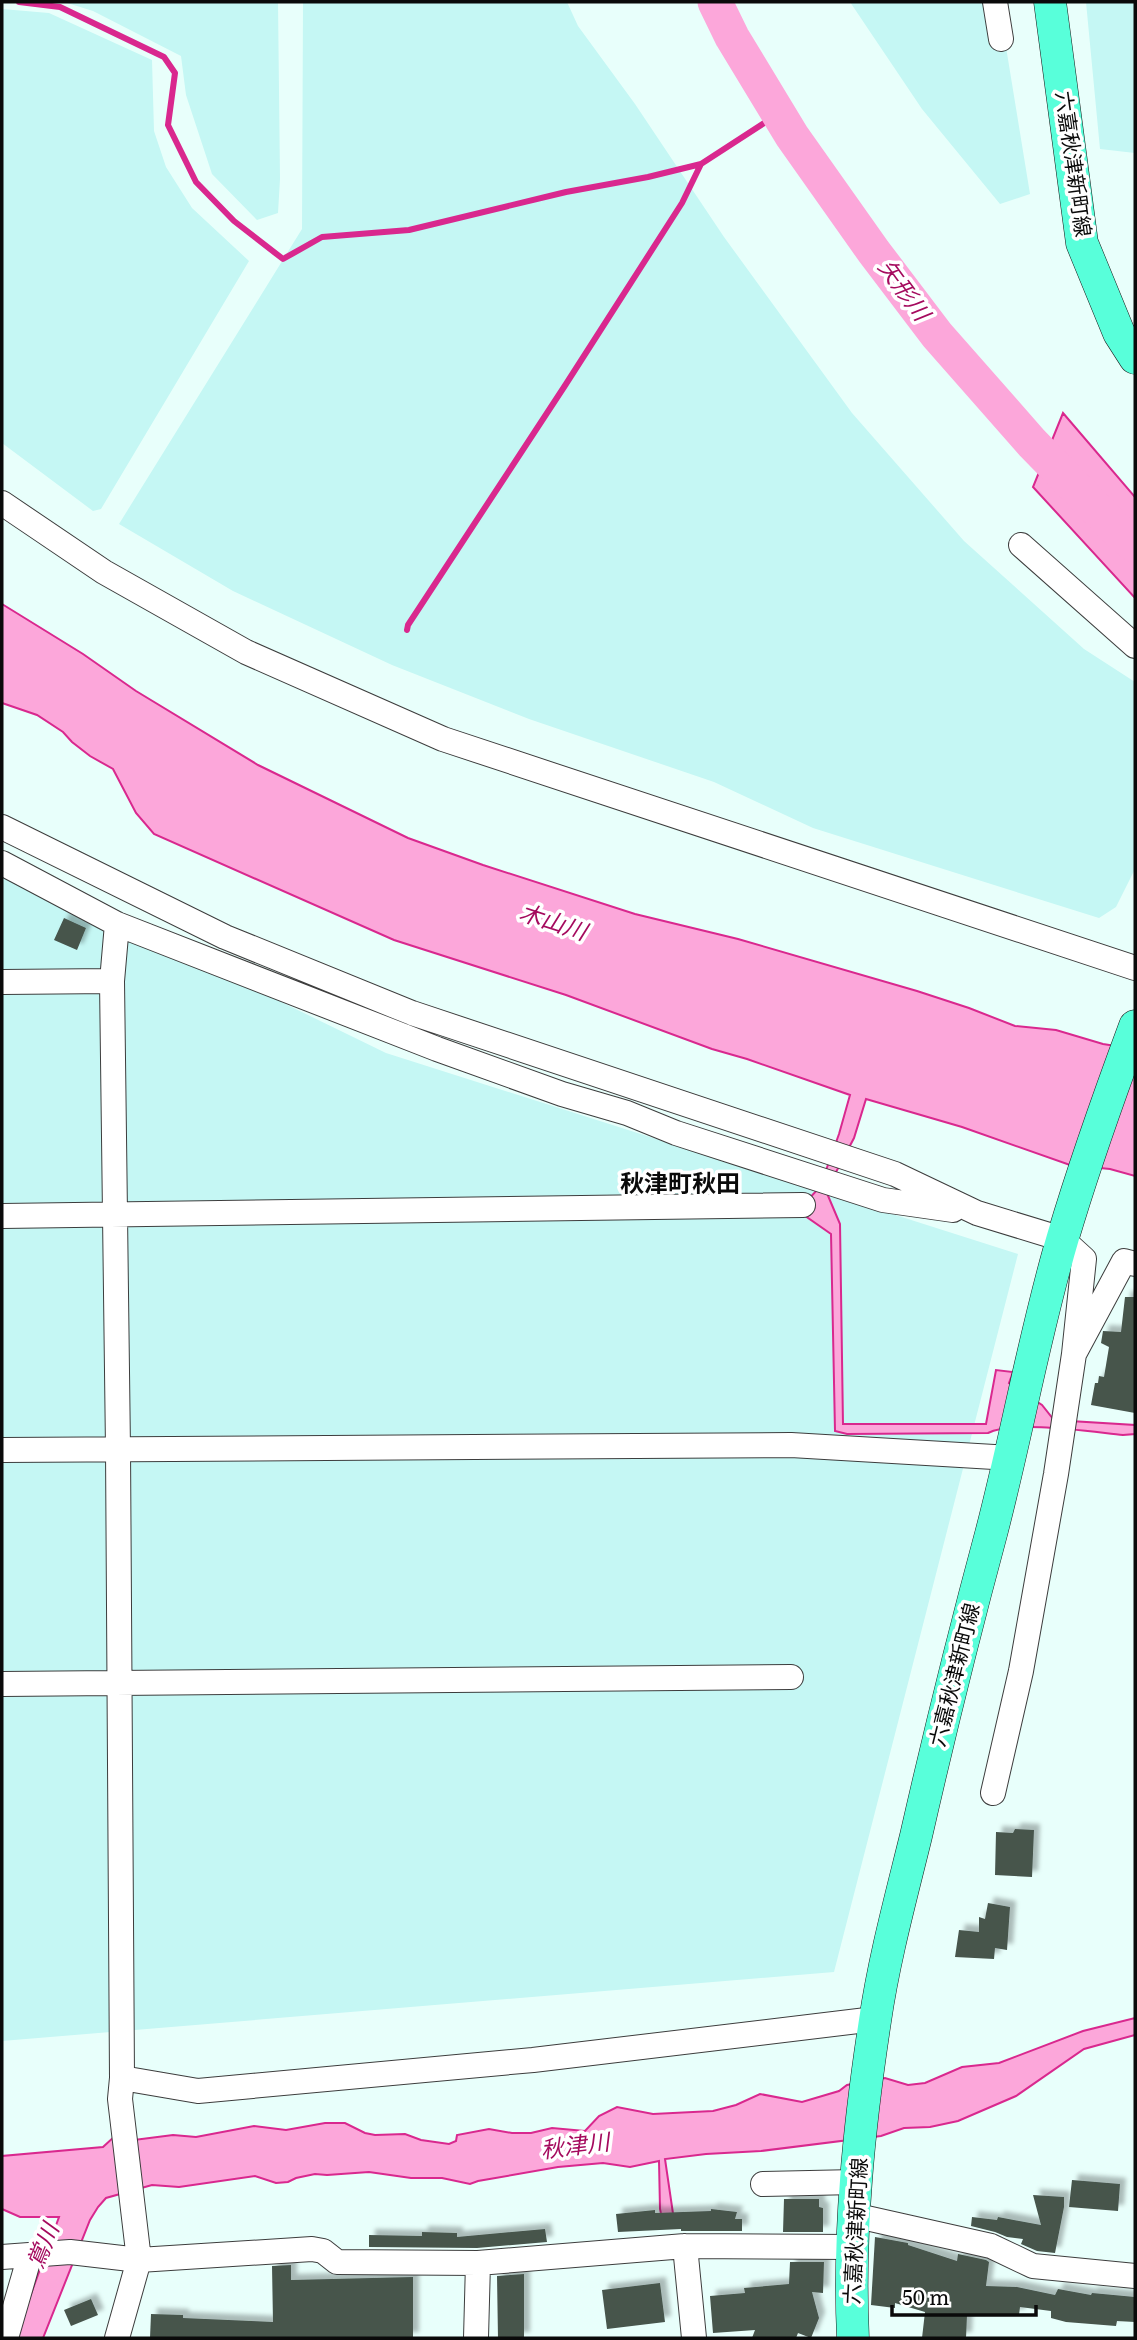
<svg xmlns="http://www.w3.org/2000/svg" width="1137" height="2340" font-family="Literata,'Noto Sans JP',serif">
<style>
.farmland{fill:#c5f7f4}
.water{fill:#fca7da;stroke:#d9288e;stroke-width:2}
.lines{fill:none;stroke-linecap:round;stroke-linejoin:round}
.stream{stroke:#d9288e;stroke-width:6}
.river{stroke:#fca7da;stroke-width:35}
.building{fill:#46544c;filter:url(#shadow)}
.minor-casing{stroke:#3d3d3d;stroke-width:26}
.major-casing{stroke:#1b1b1b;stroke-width:33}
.minor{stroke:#fff;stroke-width:24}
.major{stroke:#58ffda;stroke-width:32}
.labels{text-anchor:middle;stroke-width:7;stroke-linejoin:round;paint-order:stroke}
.street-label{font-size:21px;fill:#0a0a0a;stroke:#fff}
.water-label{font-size:23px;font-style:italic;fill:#a50a5e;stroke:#fff}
.quarter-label{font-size:24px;font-weight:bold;fill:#0a0a0a;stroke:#fff}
</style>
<defs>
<filter id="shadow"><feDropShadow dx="6" dy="-6" stdDeviation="2" flood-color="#0004"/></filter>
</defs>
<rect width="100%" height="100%" fill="#e8fffb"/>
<path class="farmland" d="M64,2H278L280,179L278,213L257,220L212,174L186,95L181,56L93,11Z
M303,2H567L578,26L635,104L724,237L852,413L964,541L1084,649L1135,682V869L1116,907L1099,918L813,828L714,782L529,719L392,665L233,591L119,524L302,229Z
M850,2H986L994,49L1006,47L1030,194L1000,204L922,109Z
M1086,2H1135V153L1100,149Z
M2,9L49,13L152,60L154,131L166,167L192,208L249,261L101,509L93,511L2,443Z
M2,866L386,1053L1018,1254L834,1972L2,2041Z"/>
<path class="water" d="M1063,413L1135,497V598L1033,487Z
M2,604L83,654L136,691L258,765L408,838L483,865L635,914L738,939L917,991L969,1008L1015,1026L1056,1030L1103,1044L1135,1049V1176L1110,1169L1070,1165L962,1127L866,1099L854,1138L826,1191L840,1224L843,1424H986L996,1370L1013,1372L1009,1383L1042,1405L1054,1420L1135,1425V1434L1123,1435C1092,1432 1014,1420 988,1433L847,1434L835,1431L831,1234L801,1213L803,1205L820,1187L839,1134L850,1095L747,1059L712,1049L566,995L394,940L154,834L136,813L113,769L90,756L72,742L63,732L37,715L2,703Z
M1135,2018V2035L1084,2049L1016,2096L958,2121L930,2127L904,2128L881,2136L761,2151L706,2154L665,2159L675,2227L664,2228L660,2209L659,2161L630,2167L603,2163L558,2167L478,2181L470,2184L442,2178H411L369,2172L327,2175L315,2174L296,2178L288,2182L276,2183L255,2176L179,2187L152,2185L106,2198L98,2207L90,2220L43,2338H15L59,2217H20L2,2209V2156L103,2147L116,2135L134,2140L173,2135L196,2137L254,2126L286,2130L325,2123H345L365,2133L375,2135L405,2134L421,2140L449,2144L456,2141L457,2135L489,2129L512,2133H531L552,2128L585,2131L599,2116L617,2107L653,2114L713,2111L736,2105L760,2094L802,2102L839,2091L847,2085L885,2078L908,2085L925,2083L962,2067L999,2063L1083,2031Z"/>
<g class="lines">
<path class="stream" d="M19,2L60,7L164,57L175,73L168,125L196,182L234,221L283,259L322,237L409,230L566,192L648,177L701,164L778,114
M407,630L408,625L566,384L682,203L701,164"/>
<path class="river" d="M715,2L732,37L792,136L874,252L937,335L1032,443L1118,531L1135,545"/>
</g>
<path class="building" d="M64,918L86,928L77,950L54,940Z
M1125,1297H1135V1413L1091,1405L1095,1383H1098L1099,1376L1104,1377L1109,1347L1101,1343L1103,1331L1121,1332Z
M1015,1829L1034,1830L1032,1877L995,1875L996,1832L1013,1833Z
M988,1903L1010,1907L1007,1950L995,1948L994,1959L955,1957L959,1930L979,1932V1917L985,1919Z
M1072,2180L1120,2184L1118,2211L1069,2207Z
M1033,2195L1064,2197V2207L1055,2253L1037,2251L1021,2244L1023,2239L1007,2237L995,2232L971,2226L972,2217L997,2220L998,2217L1041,2225Z
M784,2199H819V2207L823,2208V2232H783Z
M711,2209L737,2212L735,2219H742V2231H681V2229L618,2232L616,2214L655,2210V2213L711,2211Z
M545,2229L547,2242L477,2248L369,2247V2235L422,2236V2232L457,2233V2237Z
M875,2237L908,2243V2245L957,2261L958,2254L986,2260L989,2262L986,2286L1017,2287L1055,2295L1058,2289L1091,2295L1092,2293L1135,2297V2322L1117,2321L1116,2326L1066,2322L1051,2318V2311L1020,2307L1019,2315H967L966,2338H922L925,2312L895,2303V2308L871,2305Z
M790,2262H824L823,2293L812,2292L819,2318L811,2338L798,2333L796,2338H752L755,2330L713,2333L710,2296L745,2293L744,2288L789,2284Z
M291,2265V2280L413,2277V2338H150L151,2314L183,2315V2318L273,2322L272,2266Z
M524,2274V2338H498L497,2276Z
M660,2283L665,2322L607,2329L602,2290Z
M91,2299L98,2315L71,2326L64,2310Z"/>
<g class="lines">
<g class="minor-casing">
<path id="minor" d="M995,2L1001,39
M2,503L104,572L246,652L443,739L1135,968
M1021,545L1135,646
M2,827L225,937L412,1013L895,1174L977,1213L1062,1239L1084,1259L1074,1354
M2,863L117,924L437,1049L562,1094L627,1113L676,1133L883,1200L953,1210
M117,924L112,981L118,1449L122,2078L120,2099L139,2260L117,2338
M2,982L112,981
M2,1216L803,1205
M2,1450L791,1445L1011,1458
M2,1684L791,1677
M993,1793L1021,1671L1056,1474L1074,1354L1124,1261L1135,1264
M122,2078L198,2091L533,2060L875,2019
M763,2184L856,2182
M853,2215L991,2246L1033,2266L1135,2276
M685,2246L694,2338
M2,2257L70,2252L139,2260L312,2249L323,2251L337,2262L478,2263L685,2246L851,2247
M6,2338L30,2255
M476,2338L478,2263"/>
</g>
<g class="major-casing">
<path id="major" d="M1050,2L1082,243L1119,333L1135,358
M853,2338C848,2232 859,2126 875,2021C884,1959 901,1897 916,1836C939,1735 964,1634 991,1534C1017,1435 1034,1335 1063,1237C1084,1166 1109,1096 1135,1026"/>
</g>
<use href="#minor" class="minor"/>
<use href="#major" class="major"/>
</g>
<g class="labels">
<g class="street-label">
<text transform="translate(1073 164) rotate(82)" y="7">六嘉秋津新町線</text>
<text transform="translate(955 1675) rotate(-76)" y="7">六嘉秋津新町線</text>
<text transform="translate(856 2231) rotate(-87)" y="7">六嘉秋津新町線</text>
</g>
<g class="water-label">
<text transform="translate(904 290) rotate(54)" y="8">矢形川</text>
<text transform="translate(553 922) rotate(18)" y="8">木山川</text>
<text transform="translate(575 2146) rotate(-7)" y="8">秋津川</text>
<text transform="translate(43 2246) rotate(-68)" y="8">鴬川</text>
</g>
<g class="quarter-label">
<text x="680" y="1192">秋津町秋田</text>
</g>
</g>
<rect width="1137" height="2340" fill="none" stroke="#0a0a0a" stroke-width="7"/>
<path d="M892 2305v10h144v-10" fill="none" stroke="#0a0a0a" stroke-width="3.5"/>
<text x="902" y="2305" font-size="21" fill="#0a0a0a" stroke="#ffffff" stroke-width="5" paint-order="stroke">50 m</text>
</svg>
